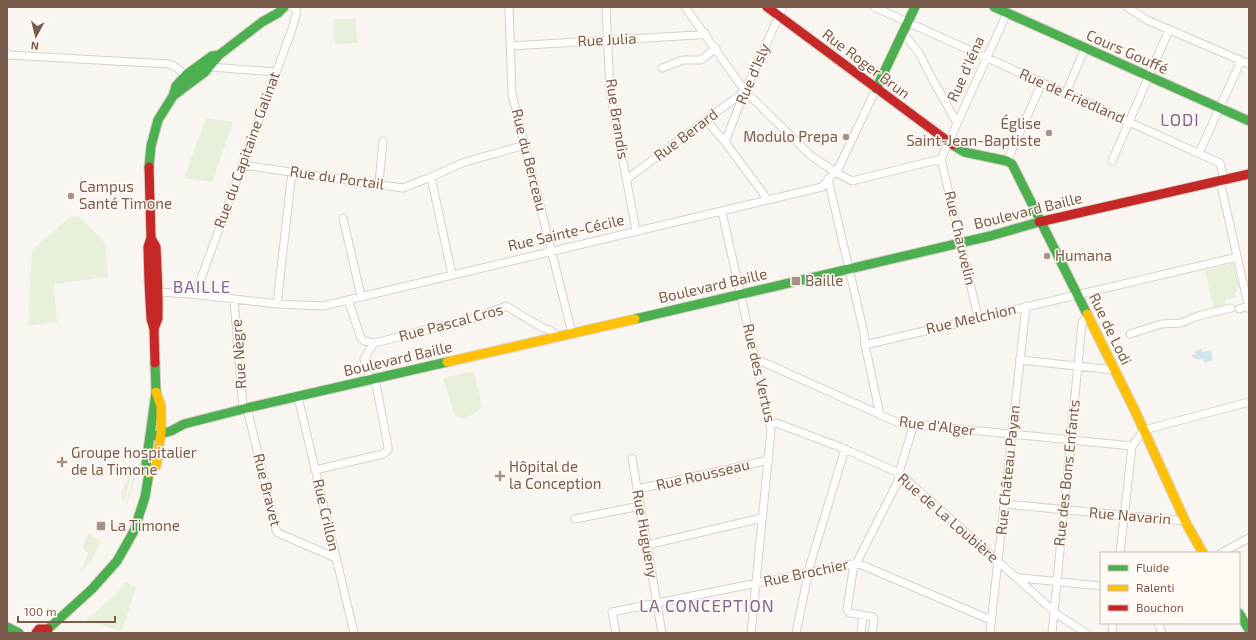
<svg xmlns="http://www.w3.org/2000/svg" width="1256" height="640" font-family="'Exo 2',sans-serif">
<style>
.green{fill:#e7f0db}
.water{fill:#d0e8ea}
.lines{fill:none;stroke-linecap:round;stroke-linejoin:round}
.street-casing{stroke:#d7d1cb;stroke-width:9}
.fast-casing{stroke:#d9d2cb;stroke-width:11}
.slow-casing{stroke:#d9d2cb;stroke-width:11}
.jam-casing{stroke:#d9d2cb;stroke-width:11}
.street{stroke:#fefefd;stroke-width:7}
.fast{stroke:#4caf50;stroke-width:9}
.slow{stroke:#ffc107;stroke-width:9}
.jam{stroke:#c62828;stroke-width:9}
.poi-dot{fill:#a69286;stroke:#fffaf3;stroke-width:1.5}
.labels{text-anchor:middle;stroke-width:3;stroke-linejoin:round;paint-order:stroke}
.street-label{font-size:15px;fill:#7a5c4d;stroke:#fffaf3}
.poi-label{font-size:15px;fill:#7a5c4d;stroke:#fffaf3;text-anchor:start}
.quarter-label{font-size:17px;letter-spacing:1px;fill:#846695;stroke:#fffaf3}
</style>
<rect width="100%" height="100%" fill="#f9f5f0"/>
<path class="green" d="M334,19H356L357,43L335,44Z
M206,118L233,122L212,182L184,178Z
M71,216L80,217L105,243L108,277L54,284L57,322L28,326L32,250Z
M1233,263L1239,286H1236L1237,291L1234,292L1236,297L1225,300L1227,306L1214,309L1205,271Z
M474,371L482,408L465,419L455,416L443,378Z
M133,467L124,504L121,492Z
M135,470C136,483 130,496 125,508Z
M88,534L101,541L91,562L79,573L84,565L88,553L83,549L84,542Z
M126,582L136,587L122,631L85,621L115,595Z"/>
<path class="water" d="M1201,349L1202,352L1211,350L1213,360L1204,363L1203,359L1200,360L1193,358L1192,355L1195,354V351Z"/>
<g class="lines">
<g class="street-casing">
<path id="street" d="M509,7L512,94L572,333
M606,7L610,91L636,231
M685,7L745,91L810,155L835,172L839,167L876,89
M874,7L1220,163L1224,179
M1127,7L1147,20L1249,64
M903,33L919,53L934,82L957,123
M510,46L697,35L705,33
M7,53L8,55L169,64C179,67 181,74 190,77
M210,67L276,72
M662,68L683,60H701L716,48
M1066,93L1085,48
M706,120L725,142L768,200
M725,142L745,91L783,7
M1199,153L1241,61
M941,159L978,317
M1007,161L1042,83
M1112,161L1169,30
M242,165L403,188L431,177L465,162L525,145
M431,177L452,275
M627,179L745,91
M828,179L864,333L865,345L880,415
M1220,181L1249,309
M379,183L383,141
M722,212L771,430L751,633
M343,218L361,296
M154,292L191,294L277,304L323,306L822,187L835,172L852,181L941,159L1007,13
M195,295L292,29L297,11L292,7
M234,299L243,409
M348,300L361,338L364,341L375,343L432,328L467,321L506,306L543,328L550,330L558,336
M277,304L292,172
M1239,309L1248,306
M1130,334L1161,324L1181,323L1198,316L1231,308
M865,345L1237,257
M756,359L899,423L1132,446
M1019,360L1115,370
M370,380L364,359L372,346L375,343
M298,397L354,633
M247,408L276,530L278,533L336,558
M770,423L779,424L840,447L899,473L1058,615L1086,633
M632,458L662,633
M315,470L383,454L388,450V447L375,379
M638,489L769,460
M1004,504L1185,521
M575,519L640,506
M647,545L762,518
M1120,553L1132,446L1144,430L1249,402
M1221,553L1249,538
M1018,579L1021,578L1101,586
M1158,623L1162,633
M616,633L612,612L857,563L991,620
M796,633L810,565L845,449
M861,633L863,615
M872,633L874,620L873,617L850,613L847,610L853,570L898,481L899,473L914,424
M990,633L1026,306
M1052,633L1082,323L1088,315
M1112,633L1113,623"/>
</g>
<g class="fast-casing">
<path id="fast" d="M994,7L1249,121
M876,89L915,7
M173,96L205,72L219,55L262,22L278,13L284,7
M953,145L964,152L1007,161L1012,164L1087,314
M149,167L151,146L158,120L173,96L176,86L186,75L212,56L219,55
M635,319L990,236L1039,222
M150,437L171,431L184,424L247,408L447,362
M1239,613L1249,630
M7,627L19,633
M47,633L48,629L92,589L117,561L134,531L145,497L149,473L146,464L156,392L155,363"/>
</g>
<g class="slow-casing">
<path id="slow" d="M1087,314L1136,413L1186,523L1203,553
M447,362L635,319
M149,473L156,466L161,433V406L156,392"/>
</g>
<g class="jam-casing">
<path id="jam" d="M767,7L953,145
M149,167L151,238L148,247L149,282L151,319L154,329L155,363
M1039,222L1249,174
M151,238L156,247L158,292V318L154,329
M36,633L39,629H48"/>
</g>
<use href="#street" class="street"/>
<use href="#fast" class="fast"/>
<use href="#slow" class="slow"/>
<use href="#jam" class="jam"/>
</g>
<g class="poi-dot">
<circle cx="1049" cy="133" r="4"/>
<circle cx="846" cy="137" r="4"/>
<circle cx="71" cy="196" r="4"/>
<circle cx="1047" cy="256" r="4"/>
<rect x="791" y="276" width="10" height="10" rx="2"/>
<path d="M60 456h4v4h4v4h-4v4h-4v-4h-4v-4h4z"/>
<path d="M498 470h4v4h4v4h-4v4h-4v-4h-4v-4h4z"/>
<rect x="96" y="521" width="10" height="10" rx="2"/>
</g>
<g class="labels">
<g class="street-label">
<text transform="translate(607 40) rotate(-3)" y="5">Rue Julia</text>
<text transform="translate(1127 52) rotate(24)" y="5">Cours Gouffé</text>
<text transform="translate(866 64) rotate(37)" y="5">Rue Roger Brun</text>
<text transform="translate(966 69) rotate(-66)" y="5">Rue d'Iéna</text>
<text transform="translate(753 74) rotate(-67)" y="5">Rue d'Isly</text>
<text transform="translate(1072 96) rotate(24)" y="5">Rue de Friedland</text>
<text transform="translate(617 119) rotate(81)" y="5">Rue Brandis</text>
<text transform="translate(686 135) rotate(-37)" y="5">Rue Berard</text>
<text transform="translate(247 150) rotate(-70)" y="5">Rue du Capitaine Galinat</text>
<text transform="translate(529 160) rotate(76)" y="5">Rue du Berceau</text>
<text transform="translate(337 178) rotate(8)" y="5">Rue du Portail</text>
<text transform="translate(1028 211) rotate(-14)" y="5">Boulevard Baille</text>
<text transform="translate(566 233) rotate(-13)" y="5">Rue Sainte-Cécile</text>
<text transform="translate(960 238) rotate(77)" y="5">Rue Chauvelin</text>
<text transform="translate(713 286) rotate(-13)" y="5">Boulevard Baille</text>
<text transform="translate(971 319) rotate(-13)" y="5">Rue Melchion</text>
<text transform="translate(451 323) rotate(-15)" y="5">Rue Pascal Cros</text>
<text transform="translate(1110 329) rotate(64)" y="5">Rue de Lodi</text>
<text transform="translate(239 354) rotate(-94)" y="5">Rue Nègre</text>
<text transform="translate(398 359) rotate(-13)" y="5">Boulevard Baille</text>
<text transform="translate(759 373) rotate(77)" y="5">Rue des Vertus</text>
<text transform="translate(937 426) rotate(7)" y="5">Rue d'Alger</text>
<text transform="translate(1008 470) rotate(-84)" y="5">Rue Château Payan</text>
<text transform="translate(1067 473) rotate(-84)" y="5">Rue des Bons Enfants</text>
<text transform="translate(703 475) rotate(-13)" y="5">Rue Rousseau</text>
<text transform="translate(267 490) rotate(76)" y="5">Rue Bravet</text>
<text transform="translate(326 515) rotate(77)" y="5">Rue Crillon</text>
<text transform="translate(1130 516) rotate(5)" y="5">Rue Navarin</text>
<text transform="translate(948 518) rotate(41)" y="5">Rue de La Loubière</text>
<text transform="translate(645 534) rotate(80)" y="5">Rue Hugueny</text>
<text transform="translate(806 573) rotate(-12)" y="5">Rue Brochier</text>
</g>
<g class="poi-label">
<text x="1041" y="129" text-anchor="end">Église<tspan x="1041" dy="17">Saint-Jean-Baptiste</tspan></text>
<text x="838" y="142" text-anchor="end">Modulo Prepa</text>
<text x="79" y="192">Campus<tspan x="79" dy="17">Santé Timone</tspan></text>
<text x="1055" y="261">Humana</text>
<text x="805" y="286">Baille</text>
<text x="71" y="458">Groupe hospitalier<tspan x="71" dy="17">de la Timone</tspan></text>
<text x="509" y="472">Hôpital de<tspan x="509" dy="17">la Conception</tspan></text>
<text x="110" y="531">La Timone</text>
</g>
<g class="quarter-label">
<text x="1180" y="126">LODI</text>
<text x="202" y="293">BAILLE</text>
<text x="707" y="612">LA CONCEPTION</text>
</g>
</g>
<rect width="1256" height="640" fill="none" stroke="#7a5c4d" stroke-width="16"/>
<rect x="1100" y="552" width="140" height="72" fill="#fffaf3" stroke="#cabbb1"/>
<rect x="1108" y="565" width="20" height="6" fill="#4caf50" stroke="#cabbb1"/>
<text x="1136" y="572" font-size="12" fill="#7a5c4d">Fluide</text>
<rect x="1108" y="585" width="20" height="6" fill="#ffc107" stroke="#cabbb1"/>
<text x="1136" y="592" font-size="12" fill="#7a5c4d">Ralenti</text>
<rect x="1108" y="605" width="20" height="6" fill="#c62828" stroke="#cabbb1"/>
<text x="1136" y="612" font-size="12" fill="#7a5c4d">Bouchon</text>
<g transform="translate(36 36) rotate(187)" stroke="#fffaf3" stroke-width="3" paint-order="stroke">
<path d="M0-3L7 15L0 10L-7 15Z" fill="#7a5c4d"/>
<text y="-6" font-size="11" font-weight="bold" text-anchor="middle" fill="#7a5c4d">N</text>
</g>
<path d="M18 616v6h97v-6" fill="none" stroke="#7a5c4d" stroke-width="2"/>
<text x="24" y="616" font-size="12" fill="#7a5c4d" stroke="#fffaf3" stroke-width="3" paint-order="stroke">100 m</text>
</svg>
